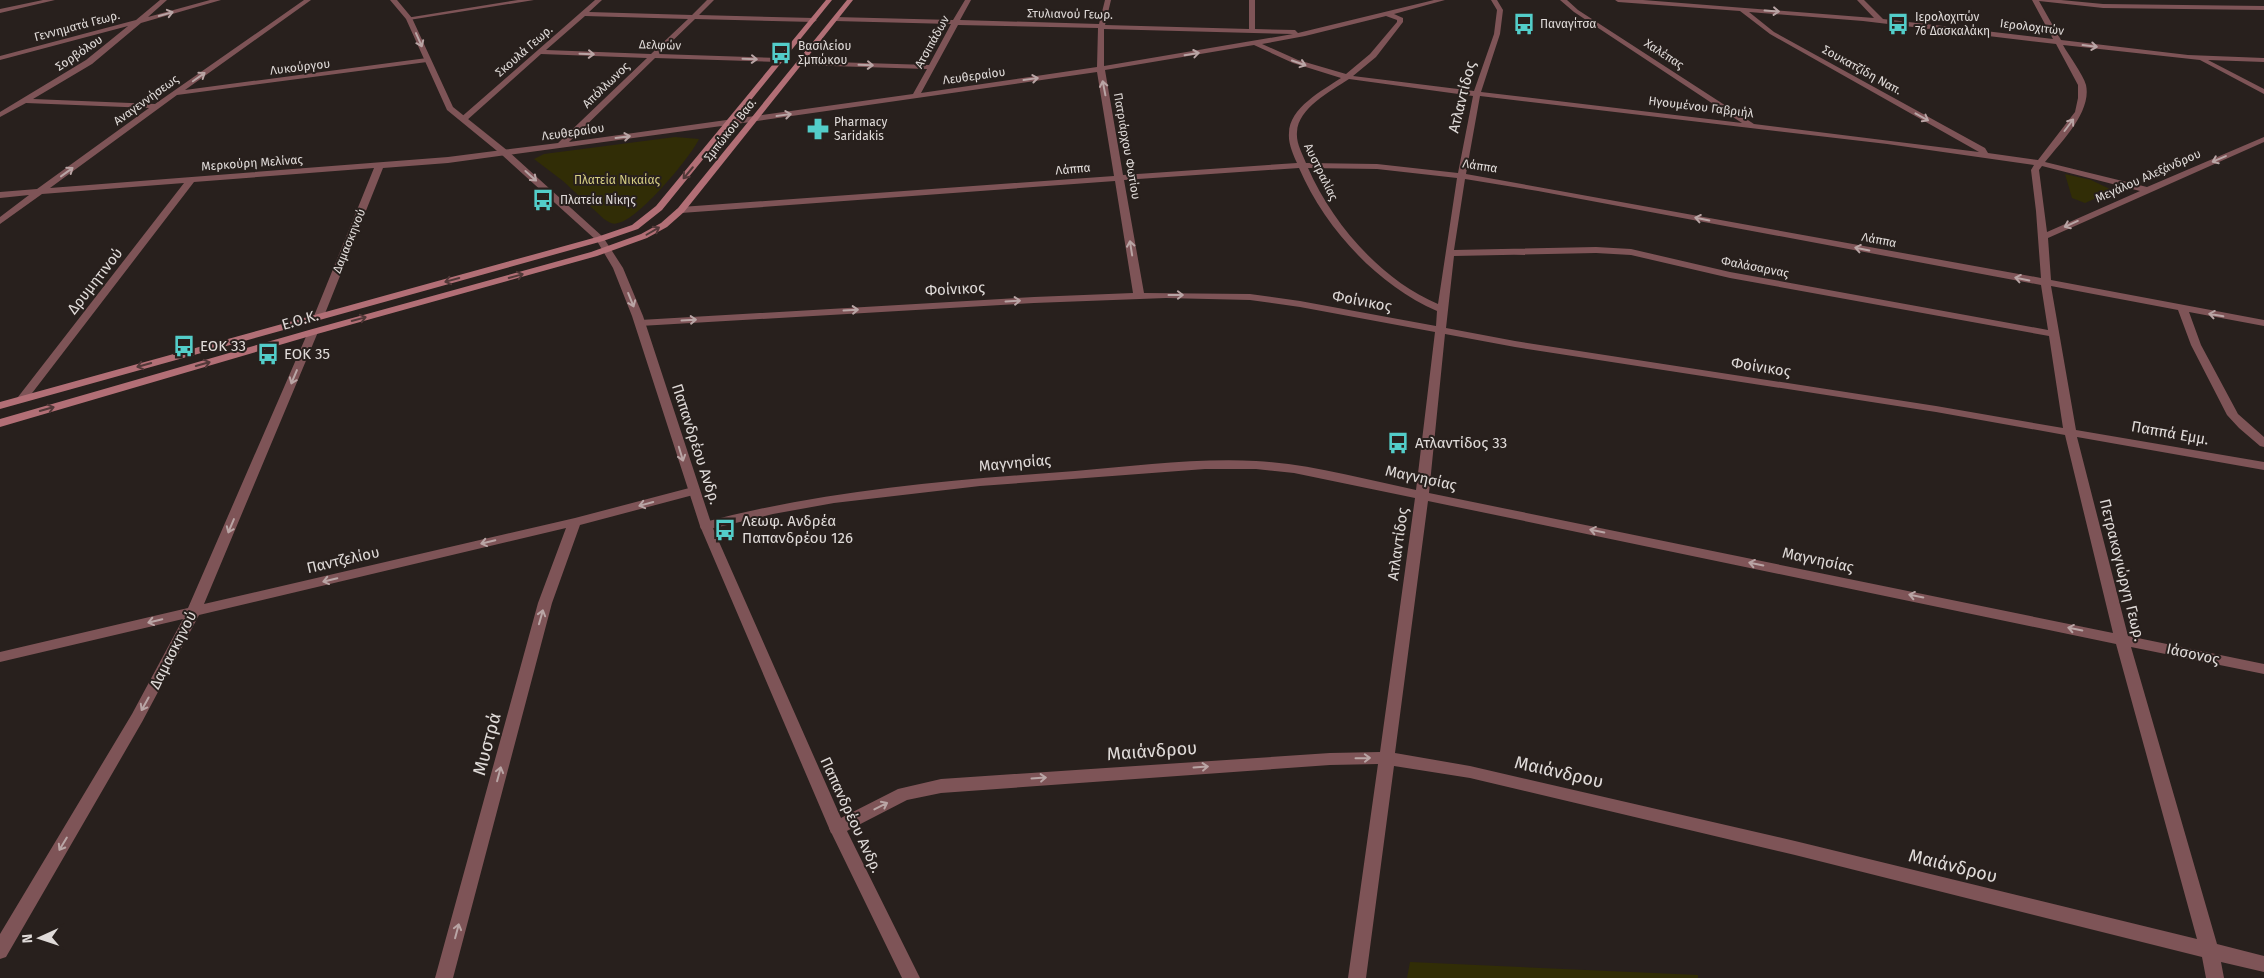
<svg xmlns="http://www.w3.org/2000/svg" width="2264" height="978" font-family="'Fira Sans',sans-serif">
<style>
.green{fill:#312d06}
.lines{fill:none;stroke-linecap:round;stroke-linejoin:round}
.minor{fill:#7e5457;fill-rule:evenodd}
.tertiary{fill:#7e5457;fill-rule:evenodd}
.secondary{fill:#b26f76;fill-rule:evenodd}
.oneway{stroke:#b9a5a5}
.oneway2{stroke:#513838}
.labels{text-anchor:middle;stroke-width:4;stroke-linejoin:round;paint-order:stroke}
.far-street-label{font-size:12px;fill:#e0dbd9;stroke:#28201d}
.far-poi-label{font-size:12px;fill:#e0dbd9;stroke:#28201d;text-anchor:start}
.far-park-label{font-size:12px;fill:#d6ce84;stroke:#28201d}
.street-label{font-size:15px;fill:#e0dbd9;stroke:#28201d}
.poi-label{font-size:15px;fill:#e0dbd9;stroke:#28201d;text-anchor:start}
.near-street-label{font-size:18px;fill:#e0dbd9;stroke:#28201d}
</style>
<rect width="100%" height="100%" fill="#28201d"/>
<path class="green" d="M675,137L699,139C690,158 638,220 618,223C612,225 609,222 604,219L563,181L534,159L544,154Z
M2065,174L2091,180L2110,189V192L2085,203L2072,198Z
M1410,962L1698,975V978H1407Z"/>
<g class="lines">
<path class="minor" d="M43,0H55L0,13V9Z
M160,0H167L148,17L210,0H221L141,23L92,64L33,99L155,104L304,0H311L185,90L427,58L431,60L427,62L177,95L50,188L448,157L558,143L647,58L541,54L466,121L459,119L595,0H602L589,12L692,15L707,0H714L699,15L814,18L817,20L814,22L695,19L659,54L780,58L784,60L780,62L655,58L569,142L913,94L927,69L800,65L796,63L800,61L929,65L951,24L835,21L832,19L835,17L953,20L965,0H971L960,20L1099,24L1105,0H1111L1105,25L1249,29V0H1255V29L1295,30L1298,33L1434,0H1445L1394,14L1403,18V22L1376,57L1353,76L1474,91L1494,34L1497,10L1491,0H1497L1503,10L1500,34L1481,92L1742,123L1574,12L1560,0H1567L1578,10L1754,124L1979,152L1770,34L1740,11L1618,2L1615,0H1643L1874,18L1857,0H1864L1883,19L2053,39L2032,0H2061L2103,4L2264,6V10L2103,8L2039,1L2061,40L2188,55L2264,58V62L2208,60L2264,89V94L2200,60L2063,45C2069,56 2083,74 2086,85C2092,112 2060,143 2045,162L2147,187L2264,137V142L2048,238L2051,280L2264,320V326L2189,312L2201,345L2238,414L2264,437V447L2260,446L2239,428L2227,415L2191,345L2178,310L2051,286L2076,430L2264,462V470L2077,437L2128,636L2264,664V674L2131,647L2217,944L2264,956V972L2221,962L2224,978H2206L2202,957L1795,855L1470,778L1394,766L1366,978H1348L1378,764L1330,765L941,793L907,800L843,833L837,835L831,833L829,828L831,823L898,789L941,779L1330,753L1380,752L1415,498L1294,473L1256,469H1205L980,486L834,503L773,514L706,530L701,529L700,526L701,523C823,490 950,480 1075,471C1135,466 1196,458 1256,461C1310,464 1364,479 1416,490L1435,332L1300,307L1250,300L1166,298L1034,303L640,326L635,323L640,320L1034,297L1133,293L1115,181L681,213L676,210L681,207L1114,176L1097,72L729,125L448,163L383,168L324,316L319,319L314,316L374,168L194,182L26,401H18L16,399L18,397L184,183L42,194L0,224V217L29,195L0,198V192L37,189L149,108L26,103L0,117V112L86,60L128,26L0,60V56L136,20ZM1749,12L1863,21L2056,44L2078,85V98L2075,112L2038,160L1988,153L1985,148L1774,32ZM585,16L688,19L651,54L546,50ZM1386,16L1397,20V22L1370,54L1346,74L1298,60L1262,44L1305,36ZM958,25L1098,28L1097,67L921,93ZM1104,29L1293,34L1104,66ZM1254,45L1293,63L1341,78C1323,90 1289,108 1289,133C1288,143 1293,154 1297,163L1123,175L1105,70ZM1349,79L1473,96L1458,173L1377,164L1306,163C1302,153 1296,143 1297,132C1298,108 1331,91 1349,79ZM1480,96L1887,144L2034,165L2031,170L2036,211L2041,278L1466,174ZM2042,166L2140,191L2047,232L2039,170ZM1299,168C1325,228 1377,285 1437,311L1436,326L1300,301L1250,294L1144,293L1124,180ZM1308,168L1377,169L1457,178L1438,304C1381,280 1332,223 1308,168ZM1465,179L1538,191L2041,285L2048,330L1730,272L1631,249L1596,247L1454,250ZM1596,253L1631,255L1730,278L2049,336L2063,428L1936,406L1515,341L1446,328L1454,256ZM1445,334L1515,347L1936,412L2065,435L2113,633L1429,493ZM1428,501L2116,644L2197,939L1795,841L1470,766L1395,753Z
M518,0H534L409,20L406,18Z
M313,329L318,332L204,604L575,518L693,487L699,491L697,494L580,525L552,603L453,978H435L538,603L566,528L199,615L142,722L6,957L0,959V934L132,714L183,619L0,662V652L188,608L308,332Z"/>
<path class="tertiary" d="M390,0H397L412,18L453,107L508,151L603,237L623,268L643,316L712,526L845,827L920,978H902L829,828L700,526L632,316L613,268L597,241L502,155L447,110L406,19Z"/>
<path class="secondary" d="M826,0H832L662,210L638,229L603,241L0,409V402L597,237L632,225L656,206Z
M847,0H853L684,212L667,227L647,238L597,256L317,334L0,427V419L309,330L591,252L641,234L661,223L678,208Z"/>
</g>
<defs><path id="oneway-shaft" d="M-6 0H5M1.5-3L5.5 0L1.5 3" fill="none" stroke-width="1.6" stroke-linecap="round" stroke-linejoin="round" transform="scale(1.25)"/></defs>
<g class="oneway">
<use href="#oneway-shaft" transform="translate(1772 11) rotate(4)"/>
<use href="#oneway-shaft" transform="translate(166 14) rotate(-15)"/>
<use href="#oneway-shaft" transform="translate(419 40) rotate(66)"/>
<use href="#oneway-shaft" transform="translate(2090 46) rotate(7)"/>
<use href="#oneway-shaft" transform="translate(587 54) rotate(2)"/>
<use href="#oneway-shaft" transform="translate(1192 54) rotate(-9)"/>
<use href="#oneway-shaft" transform="translate(750 59) rotate(2)"/>
<use href="#oneway-shaft" transform="translate(1299 63) rotate(19)"/>
<use href="#oneway-shaft" transform="translate(866 65) rotate(2)"/>
<use href="#oneway-shaft" transform="translate(199 77) rotate(-35)"/>
<use href="#oneway-shaft" transform="translate(1031 79) rotate(-8)"/>
<use href="#oneway-shaft" transform="translate(1104 88) rotate(-101)"/>
<use href="#oneway-shaft" transform="translate(784 115) rotate(-8)"/>
<use href="#oneway-shaft" transform="translate(1922 117) rotate(29)"/>
<use href="#oneway-shaft" transform="translate(2069 125) rotate(-53)"/>
<use href="#oneway-shaft" transform="translate(623 137) rotate(-7)"/>
<use href="#oneway-shaft" transform="translate(2219 159) rotate(157)"/>
<use href="#oneway-shaft" transform="translate(67 172) rotate(-36)"/>
<use href="#oneway-shaft" transform="translate(531 176) rotate(42)"/>
<use href="#oneway-shaft" transform="translate(1702 219) rotate(-169)"/>
<use href="#oneway-shaft" transform="translate(2071 224) rotate(156)"/>
<use href="#oneway-shaft" transform="translate(1131 248) rotate(-99)"/>
<use href="#oneway-shaft" transform="translate(1862 249) rotate(-169)"/>
<use href="#oneway-shaft" transform="translate(2022 279) rotate(-169)"/>
<use href="#oneway-shaft" transform="translate(1176 295)"/>
<use href="#oneway-shaft" transform="translate(631 300) rotate(68)"/>
<use href="#oneway-shaft" transform="translate(1013 301) rotate(-3)"/>
<use href="#oneway-shaft" transform="translate(851 310) rotate(-3)"/>
<use href="#oneway-shaft" transform="translate(2216 315) rotate(-170)"/>
<use href="#oneway-shaft" transform="translate(689 320) rotate(-3)"/>
<use href="#oneway-shaft" transform="translate(294 377) rotate(113)"/>
<use href="#oneway-shaft" transform="translate(681 454) rotate(73)"/>
<use href="#oneway-shaft" transform="translate(646 504) rotate(165)"/>
<use href="#oneway-shaft" transform="translate(231 526) rotate(113)"/>
<use href="#oneway-shaft" transform="translate(1597 531) rotate(-168)"/>
<use href="#oneway-shaft" transform="translate(488 542) rotate(167)"/>
<use href="#oneway-shaft" transform="translate(1756 564) rotate(-168)"/>
<use href="#oneway-shaft" transform="translate(330 580) rotate(167)"/>
<use href="#oneway-shaft" transform="translate(1916 596) rotate(-168)"/>
<use href="#oneway-shaft" transform="translate(541 617) rotate(-74)"/>
<use href="#oneway-shaft" transform="translate(155 621) rotate(167)"/>
<use href="#oneway-shaft" transform="translate(2075 629) rotate(-168)"/>
<use href="#oneway-shaft" transform="translate(145 704) rotate(119)"/>
<use href="#oneway-shaft" transform="translate(1363 758) rotate(-1)"/>
<use href="#oneway-shaft" transform="translate(1201 767) rotate(-4)"/>
<use href="#oneway-shaft" transform="translate(499 774) rotate(-75)"/>
<use href="#oneway-shaft" transform="translate(1039 778) rotate(-4)"/>
<use href="#oneway-shaft" transform="translate(881 806) rotate(-27)"/>
<use href="#oneway-shaft" transform="translate(63 844) rotate(121)"/>
<use href="#oneway-shaft" transform="translate(457 931) rotate(-75)"/>
</g>
<g class="oneway2">
<use href="#oneway-shaft" transform="translate(688 173) rotate(130)"/>
<use href="#oneway-shaft" transform="translate(653 231) rotate(-30)"/>
<use href="#oneway-shaft" transform="translate(516 276) rotate(-15)"/>
<use href="#oneway-shaft" transform="translate(452 280) rotate(165)"/>
<use href="#oneway-shaft" transform="translate(359 319) rotate(-15)"/>
<use href="#oneway-shaft" transform="translate(203 364) rotate(-16)"/>
<use href="#oneway-shaft" transform="translate(144 365) rotate(164)"/>
<use href="#oneway-shaft" transform="translate(47 409) rotate(-16)"/>
</g>
<defs>
<g id="bus-bare" transform="scale(1.725)"><path d="M-5-6H5V4H4V6H2V4H-2V6H-4V4H-5ZM-3.5-4V0h7V-4ZM-3.5 1.2v1.5H-2V1.2ZM2 1.2v1.5H3.5V1.2Z" fill="#53cdc9" stroke="#28201d" stroke-width="2.5" paint-order="stroke"/></g>
<g id="pharmacy-bare" transform="scale(1.725)"><path d="M-2-6h4v4h4v4h-4v4h-4v-4h-4v-4h4Z" fill="#53cdc9" stroke="#28201d" stroke-width="2.5" paint-order="stroke"/></g>
</defs>
<g fill-rule="evenodd">
<use href="#bus-bare" x="1524" y="24"/>
<use href="#bus-bare" x="1898" y="24"/>
<use href="#bus-bare" x="781" y="53"/>
<use href="#pharmacy-bare" x="818" y="129"/>
<use href="#bus-bare" x="543" y="200"/>
<use href="#bus-bare" x="184" y="346"/>
<use href="#bus-bare" x="268" y="354"/>
<use href="#bus-bare" x="1398" y="443"/>
<use href="#bus-bare" x="725" y="530"/>
</g>
<g class="labels">
<g class="far-street-label">
<text transform="translate(1070 14) rotate(1)" y="4">Στυλιανού Γεωρ.</text>
<text transform="translate(77 26) rotate(-15)" y="4">Γεννηματά Γεωρ.</text>
<text transform="translate(2032 27) rotate(7)" y="4">Ιερολοχιτών</text>
<text transform="translate(932 42) rotate(-61)" y="4">Ατσιπάδων</text>
<text transform="translate(660 45) rotate(2)" y="4">Δελφών</text>
<text transform="translate(524 51) rotate(-41)" y="4">Σκουλά Γεωρ.</text>
<text transform="translate(79 53) rotate(-34)" y="4">Σορβόλου</text>
<text transform="translate(1664 54) rotate(33)" y="4">Χαλέπας</text>
<text transform="translate(300 67) rotate(-7)" y="4">Λυκούργου</text>
<text transform="translate(1862 70) rotate(29)" y="4">Σουκατζίδη Ναπ.</text>
<text transform="translate(974 76) rotate(-8)" y="4">Λευθεραίου</text>
<text transform="translate(606 85) rotate(-44)" y="4">Απόλλωνος</text>
<text transform="translate(146 100) rotate(-36)" y="4">Αναγεννήσεως</text>
<text transform="translate(1701 107) rotate(7)" y="4">Ηγουμένου Γαβριήλ</text>
<text transform="translate(730 130) rotate(-52)" y="4">Σμπώκου Βασ.</text>
<text transform="translate(573 132) rotate(-8)" y="4">Λευθεραίου</text>
<text transform="translate(1127 146) rotate(80)" y="4">Πατριάρχου Φωτίου</text>
<text transform="translate(252 163) rotate(-4)" y="4">Μερκούρη Μελίνας</text>
<text transform="translate(1480 166) rotate(9)" y="4">Λάππα</text>
<text transform="translate(1073 169) rotate(-5)" y="4">Λάππα</text>
<text transform="translate(1321 172) rotate(64)" y="4">Αυστραλίας</text>
<text transform="translate(2148 176) rotate(-24)" y="4">Μεγάλου Αλεξάνδρου</text>
<text transform="translate(1879 240) rotate(11)" y="4">Λάππα</text>
<text transform="translate(349 241) rotate(-68)" y="4">Δαμασκηνού</text>
<text transform="translate(1755 267) rotate(11)" y="4">Φαλάσαρνας</text>
</g>
<g class="far-poi-label">
<text x="1915" y="21">Ιερολοχιτών<tspan x="1915" dy="14">76 Δασκαλάκη</tspan></text>
<text x="1540" y="28">Παναγίτσα</text>
<text x="798" y="50">Βασιλείου<tspan x="798" dy="14">Σμπώκου</tspan></text>
<text x="834" y="126">Pharmacy<tspan x="834" dy="14">Saridakis</tspan></text>
<text x="560" y="204">Πλατεία Νίκης</text>
</g>
<g class="far-park-label">
<text x="617" y="184">Πλατεία Νικαίας</text>
</g>
<g class="street-label">
<text transform="translate(1462 97) rotate(-76)" y="5">Ατλαντίδος</text>
<text transform="translate(95 281) rotate(-52)" y="5">Δρυμητινού</text>
<text transform="translate(955 289) rotate(-3)" y="5">Φοίνικος</text>
<text transform="translate(1362 301) rotate(11)" y="5">Φοίνικος</text>
<text transform="translate(300 320) rotate(-16)" y="5">Ε.Ο.Κ.</text>
<text transform="translate(1761 367) rotate(9)" y="5">Φοίνικος</text>
<text transform="translate(2170 433) rotate(10)" y="5">Παππά Εμμ.</text>
<text transform="translate(696 444) rotate(72)" y="5">Παπανδρέου Ανδρ.</text>
<text transform="translate(1015 463) rotate(-5)" y="5">Μαγνησίας</text>
<text transform="translate(1421 478) rotate(12)" y="5">Μαγνησίας</text>
<text transform="translate(1398 544) rotate(-82)" y="5">Ατλαντίδος</text>
<text transform="translate(343 560) rotate(-13)" y="5">Παντζελίου</text>
<text transform="translate(1818 560) rotate(12)" y="5">Μαγνησίας</text>
<text transform="translate(2122 570) rotate(76)" y="5">Πετρακογιώργη Γεωρ.</text>
<text transform="translate(173 650) rotate(-63)" y="5">Δαμασκηνού</text>
<text transform="translate(2193 654) rotate(12)" y="5">Ιάσονος</text>
<text transform="translate(851 815) rotate(65)" y="5">Παπανδρέου Ανδρ.</text>
</g>
<g class="poi-label">
<text x="200" y="351">ΕΟΚ 33</text>
<text x="284" y="359">ΕΟΚ 35</text>
<text x="1415" y="448">Ατλαντίδος 33</text>
<text x="742" y="526">Λεωφ. Ανδρέα<tspan x="742" dy="17">Παπανδρέου 126</tspan></text>
</g>
<g class="near-street-label">
<text transform="translate(487 744) rotate(-75)" y="6">Μυστρά</text>
<text transform="translate(1152 751) rotate(-4)" y="6">Μαιάνδρου</text>
<text transform="translate(1559 772) rotate(13)" y="6">Μαιάνδρου</text>
<text transform="translate(1953 866) rotate(14)" y="6">Μαιάνδρου</text>
</g>
</g>
<g transform="translate(40 938) rotate(267)" stroke="#28201d" stroke-width="4" paint-order="stroke">
<path d="M0-4L9 19L0 12L-9 19Z" fill="#e0dbd9"/>
<text y="-8" font-size="14" font-weight="bold" text-anchor="middle" fill="#e0dbd9">N</text>
</g>
</svg>
